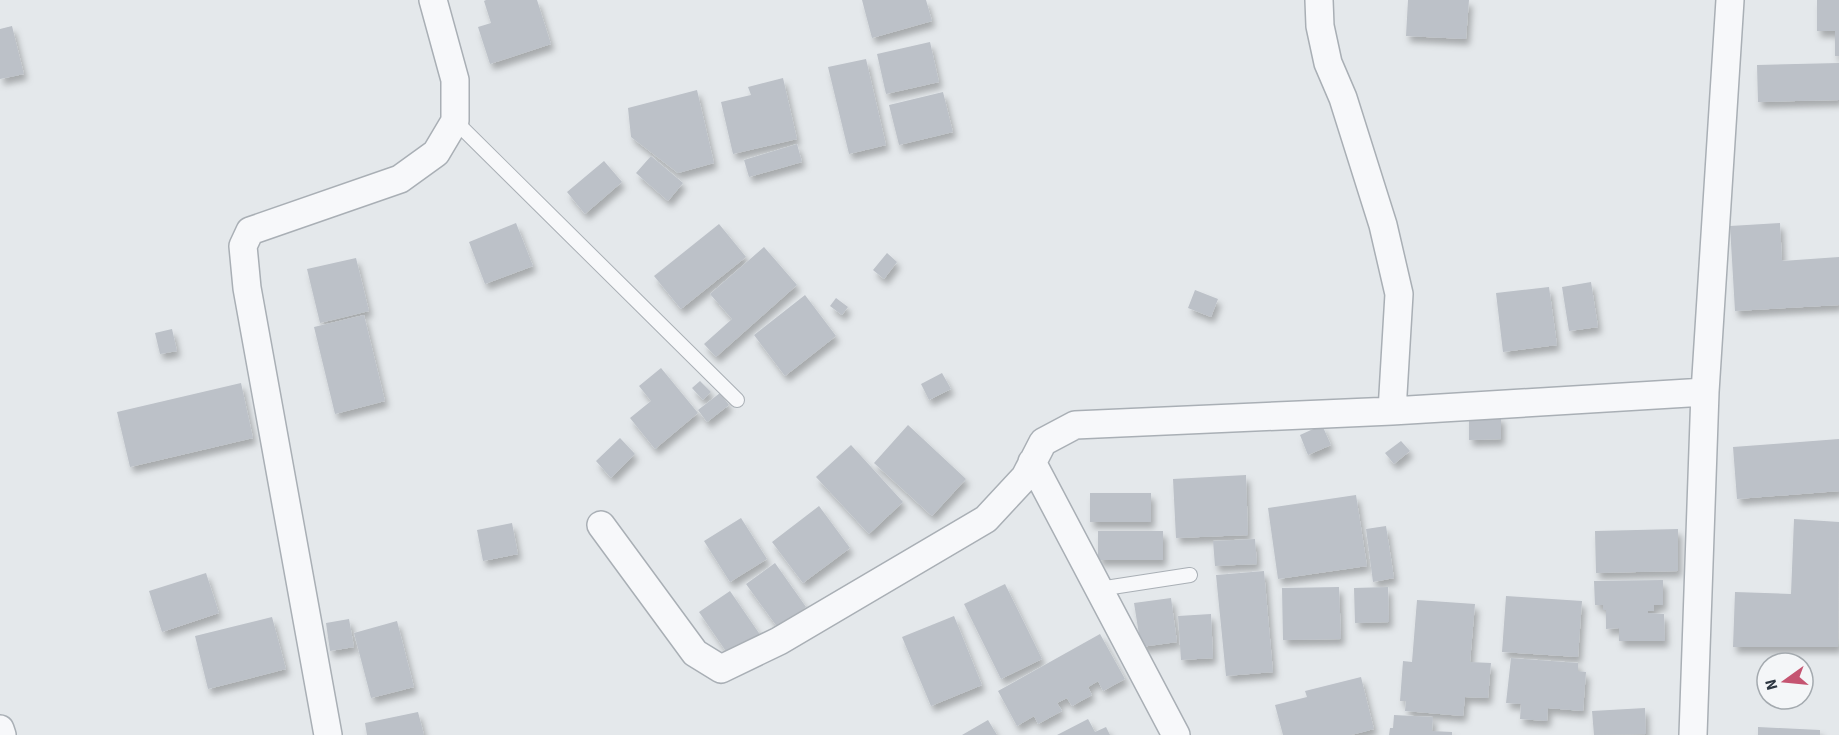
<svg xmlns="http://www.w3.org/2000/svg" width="1839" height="735" font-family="'Source Sans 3',sans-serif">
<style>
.building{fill:#bcc1c8;filter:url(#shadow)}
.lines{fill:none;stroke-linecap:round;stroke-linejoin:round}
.lane-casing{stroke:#a9afb5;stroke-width:16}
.street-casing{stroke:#a9afb5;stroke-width:30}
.lane{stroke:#f7f8fa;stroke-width:14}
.street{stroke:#f7f8fa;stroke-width:27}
</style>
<defs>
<filter id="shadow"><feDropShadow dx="3.5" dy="6" stdDeviation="3" flood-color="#0004"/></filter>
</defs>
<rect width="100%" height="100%" fill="#e4e8eb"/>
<path class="building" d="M486,0H537L551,44L490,64L478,27L491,23L484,1Z
M862,0H926L932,21L872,38Z
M1408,0H1469L1466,39L1406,36Z
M1817,0H1839V56H1835V31H1817Z
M12,26L24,74L0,79V29Z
M930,42L939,82L886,94L877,54Z
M866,59L886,145L849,154L828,67Z
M1839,63V100L1758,102L1757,65Z
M783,78L797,139L733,154L721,102L751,95L748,87Z
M697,90L714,163L678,173L631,137L628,108Z
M943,92L953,132L899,145L889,105Z
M797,144L802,162L749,177L744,160Z
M651,156L683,183L668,201L636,173Z
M604,161L622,182L585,214L567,192Z
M516,223L533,266L485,284L469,242Z
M1780,223L1782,261L1839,257V305L1735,311L1730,226Z
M719,224L746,257L681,309L654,276Z
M764,247L797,285L716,357L704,344L732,319L710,294Z
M887,253L897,262L884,279L873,270Z
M356,258L369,311L320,323L307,269Z
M1591,282L1598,327L1569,331L1562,287Z
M1549,287L1557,345L1503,352L1496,293Z
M1195,290L1218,299L1211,317L1188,308Z
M805,295L836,336L785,376L754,335Z
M836,298L848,307L842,315L830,306Z
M364,315L385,401L335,414L314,327Z
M172,329L177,351L160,354L155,333Z
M661,368L698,413L655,449L630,418L651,401L639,386Z
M942,373L951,389L929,400L921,384Z
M700,381L711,392L703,400L692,388Z
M241,383L253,438L130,467L117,412Z
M720,393L729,405L707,422L698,410Z
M1501,416V439L1469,440V417Z
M908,425L966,479L932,516L874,463Z
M1322,425L1331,445L1308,455L1300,435Z
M620,438L635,454L611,478L596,461Z
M1839,439V491L1737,499L1733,447Z
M1401,441L1410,451L1394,464L1385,453Z
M851,445L903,502L869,534L816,477Z
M1246,475L1248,535L1176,538L1173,479Z
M1090,493H1151V522H1090Z
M1356,495L1367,566L1278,579L1268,508Z
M819,506L850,548L803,583L772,542Z
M741,518L767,559L730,582L704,541Z
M1794,519L1839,522L1838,647H1733L1735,592L1791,594Z
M512,523L518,554L483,561L477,530Z
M1386,526L1394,578L1373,582L1366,529Z
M1678,529V571L1596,573L1595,531Z
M1098,531H1163V560H1098Z
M1255,539L1257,564L1215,566L1213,541Z
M775,563L806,607L778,628L746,584Z
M1264,571L1273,672L1226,676L1216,575Z
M206,573L219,613L162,632L149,591Z
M1663,580V605H1654V611H1648V613L1664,614L1665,641H1619V628L1606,629V610H1603V605H1595L1594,581Z
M1005,584L1042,659L1001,679L964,604Z
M1339,587L1341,639L1283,640L1282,588Z
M1388,587L1389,622L1355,623L1354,588Z
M730,591L763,639L732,660L699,612Z
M1506,596L1582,601L1578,657L1502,652Z
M1171,598L1177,642L1141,647L1134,603Z
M1417,600L1475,604L1470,662L1491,663L1488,698L1465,697L1463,716L1405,711L1406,701H1400L1403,661L1412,662Z
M1211,614L1213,658L1181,660L1178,616Z
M954,616L982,685L931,706L902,637Z
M272,617L286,669L208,689L195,636Z
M349,619L354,647L330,651L326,623Z
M397,621L414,687L371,698L354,633Z
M1100,634L1125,679L1103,691L1098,681L1088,687L1092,695L1072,706L1067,698L1057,703L1062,711L1038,724L1034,716L1017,726L998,691Z
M1511,658L1578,663V671L1586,672L1583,711L1548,708L1547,721L1520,719L1521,704L1506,703Z
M1361,677L1374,729L1351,735H1283L1275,705L1307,697L1305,691Z
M1645,708L1646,734L1594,735L1592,711Z
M418,712L424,735H367L365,723Z
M1394,715L1433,717L1432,731L1452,732V735H1389L1390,728H1393Z
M1088,719L1095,732L1106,727L1110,735H1057Z
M988,720L997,735H962Z
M1758,727L1820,730V735H1758Z"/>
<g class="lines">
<g class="lane-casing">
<path id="lane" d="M455,121L737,400
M1099,589L1190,575"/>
</g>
<g class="street-casing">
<path id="street" d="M1319,0L1320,26L1328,63L1343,98L1383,225L1399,294L1392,411
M1032,462L1176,735
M601,525L695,653L721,669L779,641L986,519L1025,477L1043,442L1075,425L1392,411L1705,392
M0,729L2,735
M328,735L247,288L243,246L250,231L400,179L436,153L455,121V80L433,0
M1693,735L1705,392L1730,0"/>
</g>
<use href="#lane" class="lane"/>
<use href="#street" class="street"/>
</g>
<g transform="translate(1785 681) rotate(255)"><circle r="28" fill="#f4f6f8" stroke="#a4aaaf" stroke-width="1.5"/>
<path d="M0-4.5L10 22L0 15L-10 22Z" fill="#c55471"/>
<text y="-9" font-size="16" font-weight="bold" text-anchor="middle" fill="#2d3742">N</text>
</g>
</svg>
